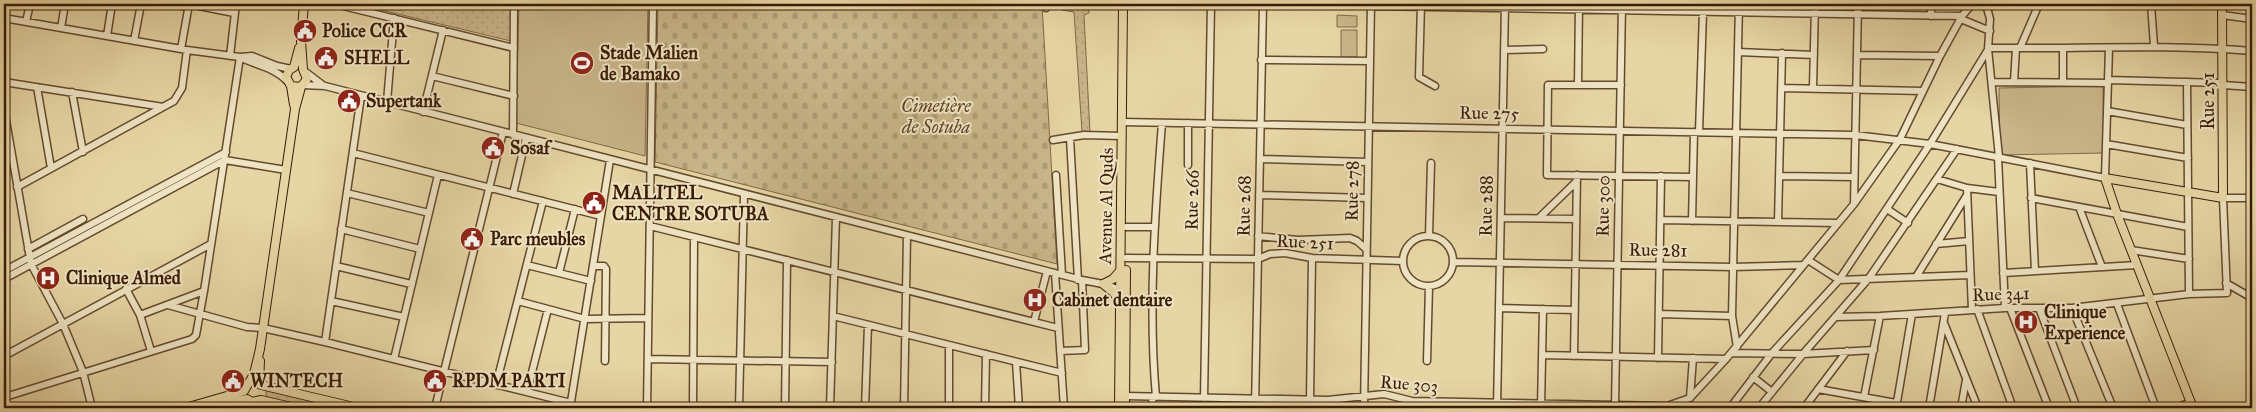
<svg xmlns="http://www.w3.org/2000/svg" width="2256" height="412" font-family="'IM FELL Great Primer',serif">
<style>
.green{fill:url(#green-dots);stroke:#816848}
.cemetery{fill:url(#cemetery-stones);stroke:#816848}
.pitch{fill:#c9b68a;stroke:#816848}
.lines{fill:none;stroke-linecap:round;stroke-linejoin:round}
.minor-casing{stroke:#644a2d;stroke-width:9}
.major-casing{stroke:#391b05;stroke-width:10}
.minor{stroke:#efe4c4;stroke-width:6}
.major{stroke:#e7d6a5;stroke-width:8}
.labels{text-anchor:middle;stroke-width:4;stroke-linejoin:round;paint-order:stroke}
.poi-label{font-size:18px;font-weight:bold;fill:#391b05;stroke:#efe4c4;text-anchor:start}
.street-label{font-size:18px;fill:#391b05;stroke:#efe4c4}
.park-label{font-size:18px;font-style:italic;fill:#5d4226;stroke:#efe4c4}
</style>
<defs>
<pattern id="green-dots" width="8" height="8" patternUnits="userSpaceOnUse" patternTransform="scale(1.25)"><rect width="8" height="8" fill="#c9b68a"/><path d="M2 2h.1M6 6h.1" fill="none" stroke="#ad9c76" stroke-width="1.8" stroke-linecap="round"/></pattern>
<pattern id="cemetery-stones" width="16" height="16" patternUnits="userSpaceOnUse" patternTransform="scale(1.25)"><rect width="16" height="16" fill="#c9b68a"/><path d="M2 7V4a2 2 0 0 1 4 0v3zM10 15v-3a2 2 0 0 1 4 0v3z" fill="#ad9c76"/></pattern>
</defs>
<rect width="100%" height="100%" fill="#e7d6a5"/>
<filter id="stains"><feTurbulence type="fractalNoise" baseFrequency=".004" numOctaves="4"/><feColorMatrix values="0 0 0 0 .2 0 0 0 0 .09 0 0 0 0 .02 0 0 0 .5 -.17"/></filter>
<radialGradient id="worn" r=".72"><stop offset=".6" stop-color="#630" stop-opacity="0"/><stop offset="1" stop-color="#630" stop-opacity=".3"/></radialGradient>
<path class="green" d="M356,4H512L511,41Z
M1061,4H1088L1089,13L1084,15L1090,133L1082,132L1074,12L1062,10Z
M266,387L351,408H307L266,397Z"/>
<path class="cemetery" d="M658,4H1042L1057,264L655,162Z"/>
<path class="pitch" d="M519,4H648L645,156L516,123Z
M1337,15L1357,16V27H1337Z
M1341,30H1357V57H1341Z
M2103,86L2104,153L2000,155L1999,88Z"/>
<g class="lines">
<g class="minor-casing">
<path id="minor" d="M171,4L189,7
M189,4L234,13
M335,4L514,48
M1046,4V8
M1421,4L1419,77L1435,86
M1986,4L1990,19L1988,49L1999,157
M2151,4L2154,46
M1371,6L1962,16
M1698,11L1699,4
M2222,15L2252,19
M1931,16V4
M4,18L187,50L240,57L252,56L277,66L291,69
M1961,19L1990,31
M26,22L30,4
M61,28L65,4
M107,36L112,4
M134,41L141,4
M2020,48L2039,4
M181,49L189,4
M1504,50L1543,49
M1738,52L1814,55
M1857,55L1940,56
M230,56L236,4
M241,58C257,65 275,68 287,81
M1261,60L1370,61
M307,73L324,86
M432,76L514,96
M2108,80L2222,83
M4,82L163,107
M1993,82L2108,83
M2014,82L2016,48
M2063,82V49
M2187,82L2189,294
M1578,84L1579,4
M303,85L325,86L1082,280L1103,284L1124,291
M1621,85H1548L1547,175L1693,177
M2223,85L2252,87
M37,87L51,168
M1781,88L1923,91
M1813,88L1815,4
M72,92L83,152
M387,102L394,18
M4,109L31,264L63,324L83,372L92,408
M2107,111L2187,125
M423,112L443,30
M1122,122L1855,135L1930,144L2105,178L2109,48
M1699,132L1703,12
M513,135L514,4
M1070,138L1078,280
M1053,140L1084,135L1122,136
M2106,144L2188,158
M353,153L601,216
M1998,157L2005,308
M1260,159L1368,162
M2030,163L2035,271
M1188,165V123
M1056,175L1062,275
M1779,176L1854,177
M1937,179L1967,188L1999,192
M17,187L174,101L182,88L187,50
M1967,188L1972,310
M347,193L429,213
M513,194L526,138
M1259,195L1367,198
M2031,198L2188,227
M1854,203L1858,4
M2079,207L2102,267
M1887,209L1908,223
M1501,218L1576,219
M1539,218L1577,181
M1661,220L1838,223
M1692,221L1694,132
M1778,222L1782,53
M650,226L1058,328
M1126,227H1155
M341,229L420,249
M1258,236L1298,240L1350,238L1357,241L1366,249
M1429,236L1431,163
M1403 261a25 25 0 1 1 50 0a25 25 0 1 1-50 0Z
M1936,244L1969,241
M28,249L83,219
M2131,250L2189,259
M1126,258L1258,259L1270,254L1285,253L1312,258L1403,261
M1808,260L1839,280L1970,275
M1453,262L1733,267L1803,265
M527,265L591,281
M336,266L411,284
M593,266H604L606,269L605,361
M4,271L226,152
M559,273L575,209
M1055,273L1064,408
M2003,273L2137,265
M1916,277L1967,195
M4,279L225,160L286,170
M2226,283L2252,298
M126,289L140,315L151,351
M331,301L404,317
M518,301L585,319L648,318
M2117,304L2156,408
M168,305L247,327L263,328L325,342L571,403
M1499,308L1575,310
M2010,308L2049,408
M2039,308L2077,408
M2072,308L2113,408
M1977,309L2013,408
M1659,314L1732,316
M140,315L204,291
M833,316L1062,373
M1835,317L1880,316L2005,308H2072L2189,294L2227,293L2223,198H2252
M1034,322L1047,271
M1944,323L1978,408
M325,342L361,96
M1737,347L1732,316L1739,4
M1060,351L1085,350L1082,280
M1732,353L1803,354L1874,350
M1542,355L1726,359
M4,356L211,244
M1574,356L1577,175
M1658,358L1661,176
M394,359L438,175
M648,359L832,362
M1427,361L1429,286
M1016,362L1019,408
M1753,377L1772,392
M496,385L543,201
M1818,389L1896,403
M527,392L548,309
M1125,396L1328,400L1384,394L1412,401L1667,406L1690,398L1726,359L1854,204L1900,139L1940,56L1962,16L1972,4
M5,397L192,339L196,335L204,291L240,57
M1152,397L1153,408
M1156,397C1148,307 1155,213 1162,123
M1864,397L1880,316
M1204,398L1211,4
M1690,398L1693,358
M1310,399L1312,258
M1615,407L1622,4
M435,408L503,132
M570,408L610,160
M647,408L653,4
M693,408L694,237
M739,408L744,194
M785,408L787,260
M830,408L836,217
M865,408L868,325
M904,408L907,236
M949,408V345
M985,408L986,354
M1255,408L1263,4
M1328,408V400
M1364,408L1371,4
M1497,408L1505,5
M1541,408L1543,309
M1730,408L1772,353L1839,280L1930,144L1989,48C2077,49 2164,44 2252,51
M1759,408L1803,354L1869,278L1957,149
M1804,408L1847,351
M1896,408L1912,314
M1929,408L1945,313
M1961,408L1966,380
M2176,408L2191,402"/>
</g>
<g class="major-casing">
<path id="major" d="M291,86L301,87L307,79L303,69L301,41L304,4
M294,105L291,86L286,77L289,70L294,67L299,48
M1103,284L1114,293L1120,301
M1103,284L1113,279L1120,271
M259,384L260,361
M261,385L358,408
M224,404L238,408
M185,408L244,391L254,374L260,349L295,109L301,87
M206,408L247,399L252,402L261,400L296,408
M1119,408L1123,4
M1125,408L1126,270
M2193,408L2117,214L2105,178L2223,198L2222,4"/>
</g>
<use href="#minor" class="minor"/>
<use href="#major" class="major"/>
</g>
<defs>
<g id="civic-disc" transform="scale(1.25)"><circle r="9.5" fill="#8f2418" stroke="#efe4c4"/><path d="M-.6-6.5H3V-4.5H.6V-3L4-1V1h2V6H-6V1h2V-1L-.6-3ZM-1.2 2.5V6h2.4V2.5Z" fill="#fff"/></g>
<g id="stadium-disc" transform="scale(1.25)"><circle r="9.5" fill="#8f2418" stroke="#efe4c4"/><path d="M0-5a6.5 5 0 1 0 0 10a6.5 5 0 1 0 0-10ZM-3.5-1.8h7v3.6h-7Z" fill="#fff"/></g>
<g id="hospital-disc" transform="scale(1.25)"><circle r="9.5" fill="#8f2418" stroke="#efe4c4"/><path d="M-5-5h3v3.5h4V-5h3V5h-3V1.5h-4V5h-3Z" fill="#fff"/></g>
</defs>
<g fill-rule="evenodd">
<use href="#civic-disc" x="305" y="31"/>
<use href="#civic-disc" x="326" y="58"/>
<use href="#stadium-disc" x="582" y="63"/>
<use href="#civic-disc" x="349" y="101"/>
<use href="#civic-disc" x="493" y="148"/>
<use href="#civic-disc" x="594" y="203"/>
<use href="#civic-disc" x="472" y="239"/>
<use href="#hospital-disc" x="48" y="278"/>
<use href="#hospital-disc" x="1035" y="300"/>
<use href="#hospital-disc" x="2026" y="322"/>
<use href="#civic-disc" x="233" y="381"/>
<use href="#civic-disc" x="435" y="381"/>
</g>
<g class="labels">
<g class="poi-label">
<text x="322" y="37">Police CCR</text>
<text x="600" y="59">Stade Malien<tspan x="600" dy="21">de Bamako</tspan></text>
<text x="344" y="64">SHELL</text>
<text x="366" y="107">Supertank</text>
<text x="510" y="154">Sosaf</text>
<text x="612" y="199">MALITEL<tspan x="612" dy="21">CENTRE SOTUBA</tspan></text>
<text x="490" y="245">Parc meubles</text>
<text x="66" y="284">Clinique Almed</text>
<text x="1052" y="306">Cabinet dentaire</text>
<text x="2044" y="318">Clinique<tspan x="2044" dy="21">Experience</tspan></text>
<text x="250" y="387">WINTECH</text>
<text x="452" y="387">RPDM PARTI</text>
</g>
<g class="street-label">
<text transform="translate(2208 101) rotate(-90)" y="6">Rue 251</text>
<text transform="translate(1489 113) rotate(1)" y="6">Rue 275</text>
<text transform="translate(1352 191) rotate(-89)" y="6">Rue 278</text>
<text transform="translate(1192 200) rotate(-89)" y="6">Rue 266</text>
<text transform="translate(1106 206) rotate(-89)" y="6">Avenue Al Quds</text>
<text transform="translate(1244 206) rotate(-89)" y="6">Rue 268</text>
<text transform="translate(1486 206) rotate(-89)" y="6">Rue 288</text>
<text transform="translate(1603 206) rotate(-89)" y="6">Rue 300</text>
<text transform="translate(1305 242) rotate(3)" y="6">Rue 251</text>
<text transform="translate(1658 250) rotate(1)" y="6">Rue 281</text>
<text transform="translate(2001 294) rotate(-2)" y="6">Rue 341</text>
<text transform="translate(1409 384) rotate(5)" y="6">Rue 303</text>
</g>
<g class="park-label">
<text x="936" y="112">Cimetière<tspan x="936" dy="21">de Sotuba</tspan></text>
</g>
</g>
<rect width="2256" height="412" fill="none" stroke="#e7d6a5" stroke-width="20"/>
<rect x="5" y="5" width="2246" height="402" fill="none" stroke="#391b05" stroke-width="2.5"/>
<rect x="10" y="10" width="2236" height="392" fill="none" stroke="#391b05"/>
<rect width="100%" height="100%" filter="url(#stains)"/>
<rect width="100%" height="100%" fill="url(#worn)"/>
</svg>
